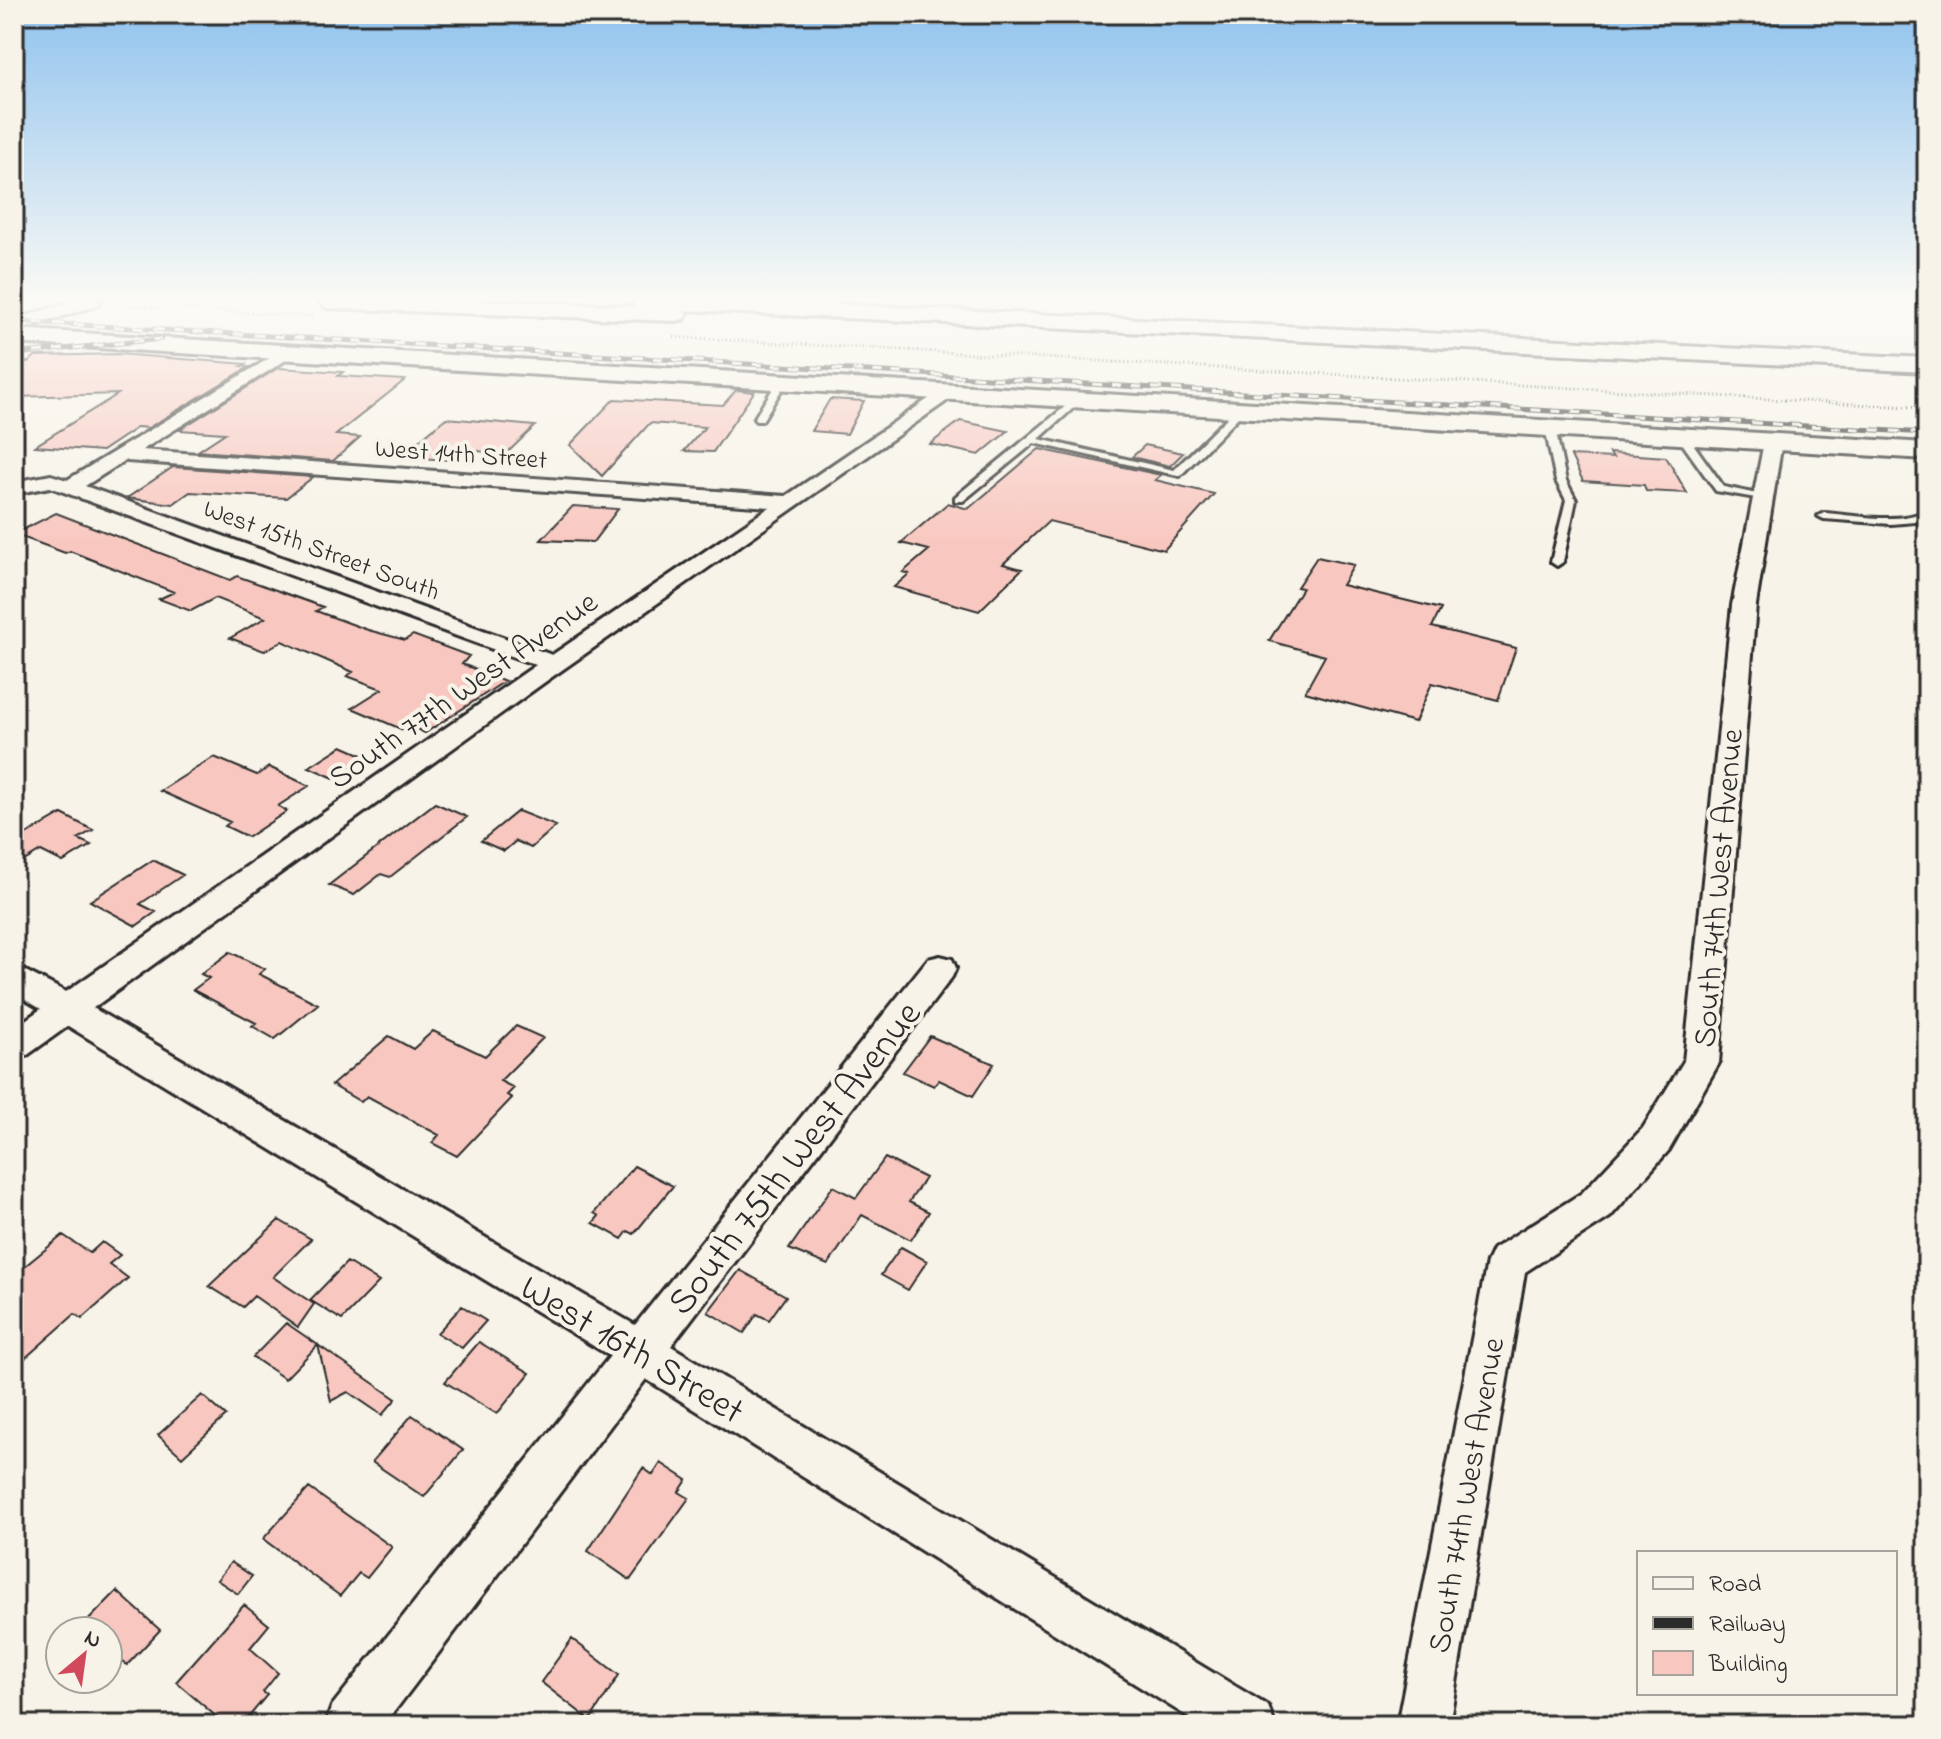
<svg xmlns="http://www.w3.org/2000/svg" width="1941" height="1739" font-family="'Indie Flower',sans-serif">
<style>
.building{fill:#f8c8c0;stroke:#2b2b2b;stroke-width:2}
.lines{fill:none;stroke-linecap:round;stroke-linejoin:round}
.service-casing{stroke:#2b2b2b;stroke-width:6}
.minor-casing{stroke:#2b2b2b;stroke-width:6}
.tertiary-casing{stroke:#2b2b2b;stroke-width:6}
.secondary-casing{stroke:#2b2b2b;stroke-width:6}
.motorway-casing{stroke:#2b2b2b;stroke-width:6}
.path{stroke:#2b2b2b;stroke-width:3;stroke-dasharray:1 3;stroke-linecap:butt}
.service{fill:#f7f3e8;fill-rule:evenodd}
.minor{fill:#f7f3e8;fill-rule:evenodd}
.tertiary{fill:#f7f3e8;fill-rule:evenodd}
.secondary{fill:#f7f3e8;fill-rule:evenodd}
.motorway{fill:#f7f3e8;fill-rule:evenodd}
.rail-casing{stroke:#2b2b2b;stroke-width:5}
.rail{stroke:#f7f3e8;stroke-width:3;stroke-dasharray:10;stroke-linecap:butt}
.labels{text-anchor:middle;stroke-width:8;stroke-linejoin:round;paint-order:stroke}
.far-street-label{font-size:26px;fill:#2b2b2b;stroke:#f7f3e8}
.street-label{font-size:32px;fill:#2b2b2b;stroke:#f7f3e8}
.near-street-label{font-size:38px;fill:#2b2b2b;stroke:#f7f3e8}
</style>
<rect width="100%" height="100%" fill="#f7f3e8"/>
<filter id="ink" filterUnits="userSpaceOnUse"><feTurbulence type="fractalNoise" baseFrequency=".0125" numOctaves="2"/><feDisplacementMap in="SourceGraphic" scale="16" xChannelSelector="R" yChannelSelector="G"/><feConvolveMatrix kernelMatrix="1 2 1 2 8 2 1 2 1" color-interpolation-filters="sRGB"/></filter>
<g filter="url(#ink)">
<path class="building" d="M117,354L247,364L242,366L249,367L148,428L138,427L102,451L35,446L118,394L14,397V362H29L35,356Z
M278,368L343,372L338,376L405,380L336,435L360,437L333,461L198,451L225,433L179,430Z
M736,390L754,392L713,452L684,451L705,427L650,423L602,476L570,445L614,399L723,405Z
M830,399L864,401L847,434L811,431Z
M446,418L535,426L506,454L468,450L451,460L399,457Z
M960,421L1008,431L979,455L930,444Z
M1145,445L1183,453L1170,466L1132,457Z
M1039,449L1161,475L1155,480L1214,494L1164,550L1049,521L1003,564L1022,569L979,611L894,587L909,574L903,572L929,550L901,543L948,503L968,509Z
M1609,453L1666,457L1687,493L1646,491L1644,485L1583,481L1571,456L1613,458Z
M173,467L313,477L286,498L190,492L173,504L127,498Z
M573,506L618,509L593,542L541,540Z
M56,513L230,580L237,576L323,607L316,611L368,630L405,640L413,635L469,656L462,664L505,681L425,733L412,727L406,731L352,708L382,689L347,676L353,672L282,641L264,651L230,638L265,618L215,598L191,611L159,599L174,592L70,551L65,553L14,534Z
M1317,557L1354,565L1342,585L1441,609L1432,627L1516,648L1498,700L1432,683L1415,722L1305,692L1325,656L1269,641L1302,588L1297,587Z
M342,746L367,757L334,778L309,767Z
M214,757L257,775L269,767L309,786L278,806L287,811L248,837L225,826L230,822L160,791Z
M435,803L467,817L390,877L381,874L354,895L329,885Z
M518,811L556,826L531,848L516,841L504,851L481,841Z
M62,814L93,830L78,839L91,845L63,862L41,851L14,867V842Z
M153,860L183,875L140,904L156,912L136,926L90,901Z
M230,952L265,969L259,974L318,1004L275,1039L252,1026L256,1023L193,990L209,978L201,974Z
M516,1026L543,1038L500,1081L514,1088L507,1095L512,1098L457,1156L432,1143L439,1135L367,1096L361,1102L332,1085L389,1036L413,1049L433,1031L485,1056Z
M930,1036L994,1064L973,1096L939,1080L934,1086L903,1072Z
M885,1158L925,1178L909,1202L929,1212L911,1240L862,1215L828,1265L789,1249L833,1186L856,1198Z
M634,1166L673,1186L634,1234L628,1231L622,1239L593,1223L599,1216L594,1213Z
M279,1220L311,1239L273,1277L314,1304L298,1327L254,1296L243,1307L209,1286Z
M63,1235L90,1253L102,1242L120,1255L109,1264L128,1278L82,1319L75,1314L14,1368V1275Z
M901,1247L927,1261L908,1290L881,1275Z
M347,1262L379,1282L342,1320L310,1300Z
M740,1270L786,1296L769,1320L757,1314L744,1333L708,1312Z
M462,1306L486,1321L462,1348L437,1333Z
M286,1323L370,1381L396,1399L382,1415L348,1392L331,1401L318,1345L285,1379L253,1357Z
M479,1342L530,1373L497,1414L445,1382Z
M202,1395L226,1416L182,1457L158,1435Z
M412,1415L463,1450L424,1497L372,1462Z
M661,1463L687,1480L679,1492L689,1498L630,1580L588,1551L643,1468L653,1475Z
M309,1488L392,1547L367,1578L359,1573L340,1596L263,1539Z
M231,1562L252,1576L238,1594L217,1580Z
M117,1591L160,1630L127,1665L108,1648V1631H78Z
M244,1605L269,1625L250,1648L278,1673L263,1692L267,1695L242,1725H226L176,1682Z
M572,1639L619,1675L590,1720L541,1682Z"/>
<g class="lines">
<g class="service-casing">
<path id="service" d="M779,379L787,381L762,421H756L754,419Z
M1078,396L1081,397V401L1039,439L1174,470L1238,407L1246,409L1180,476L1034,443L963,501H955V497Z
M1550,425L1555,428L1566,481L1576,500L1563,562L1557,566L1551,562L1566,500L1556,481L1545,428Z
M1678,434H1686L1724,487L1767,496V500L1716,491L1677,436Z
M1927,510V521L1891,524L1824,519L1818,516L1824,513C1856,515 1900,525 1927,510Z"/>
</g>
<g class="minor-casing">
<path id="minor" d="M288,347L294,349V355L142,450L786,496L946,387H958L961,391L549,679L93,1008L635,1325L928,959L940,956L952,959L956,968L952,977L671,1346L1268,1706L1275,1725H1201L646,1379L384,1725H325L332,1706L610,1356L68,1026L26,1056L14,1060V1028L41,1009L14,993V965L66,992L536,665L50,487L14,494V482L51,475L67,480ZM126,460L127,461L770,507L552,655L85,486Z
M1773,436L1782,442L1756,605L1719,1063L1669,1150L1610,1217L1525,1272L1449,1725H1397L1487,1262L1493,1249L1582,1193L1643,1128L1684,1061L1732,605L1764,442Z"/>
</g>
<g class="tertiary-casing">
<path id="tertiary" d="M72,301H101L98,305L14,332V320Z"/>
</g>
<g class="secondary-casing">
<path id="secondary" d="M14,329L1927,443V459L14,343Z"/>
</g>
<g class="motorway-casing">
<path id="motorway" d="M316,301H502L636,306L632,301H774L1927,358V372L684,310L687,314L684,319L676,321L327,308Z"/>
</g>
<path class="path" d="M111,305L313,316
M674,337L1927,408"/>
<use href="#service" class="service"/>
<use href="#minor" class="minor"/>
<use href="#tertiary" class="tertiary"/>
<use href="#secondary" class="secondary"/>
<use href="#motorway" class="motorway"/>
<g class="rail-casing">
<path id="rail" d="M14,321L1927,433
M14,354L161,339"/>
</g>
<use href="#rail" class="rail"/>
</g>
</g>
<linearGradient id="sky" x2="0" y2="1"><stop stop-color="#8fc2ee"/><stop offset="0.55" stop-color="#fbfaf5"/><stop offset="1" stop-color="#fbfaf5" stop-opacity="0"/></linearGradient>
<rect width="1941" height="544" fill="url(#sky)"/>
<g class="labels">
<g class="far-street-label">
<text transform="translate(461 453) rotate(4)" y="9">West 14th Street</text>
<text transform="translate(322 549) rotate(20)" y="9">West 15th Street South</text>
</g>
<g class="street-label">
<text transform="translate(462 689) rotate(-35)" y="11">South 77th West Avenue</text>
<text transform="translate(1717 888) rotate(-85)" y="11">South 74th West Avenue</text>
<text transform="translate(1465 1495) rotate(-80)" y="11">South 74th West Avenue</text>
</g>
<g class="near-street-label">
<text transform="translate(793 1157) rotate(-52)" y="13">South 75th West Avenue</text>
<text transform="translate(633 1348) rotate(31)" y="13">West 16th Street</text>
</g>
</g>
<rect width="1941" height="1739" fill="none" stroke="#f7f3e8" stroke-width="48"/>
<rect x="24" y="24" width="1893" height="1691" fill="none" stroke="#2b2b2b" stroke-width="3" filter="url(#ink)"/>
<rect x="1637" y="1551" width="260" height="144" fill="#f7f3e8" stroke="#a5a39c" stroke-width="2"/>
<rect x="1653" y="1577" width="40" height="12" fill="#f7f3e8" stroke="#a5a39c" stroke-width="2"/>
<text x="1709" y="1591" font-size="24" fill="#2b2b2b">Road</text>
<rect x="1653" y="1617" width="40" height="12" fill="#2b2b2b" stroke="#a5a39c" stroke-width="2"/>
<text x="1709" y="1631" font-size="24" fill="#2b2b2b">Railway</text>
<rect x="1653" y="1651" width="40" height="24" fill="#f8c8c0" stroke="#a5a39c" stroke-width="2"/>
<text x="1709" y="1671" font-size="24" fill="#2b2b2b">Building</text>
<g transform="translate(84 1655) rotate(29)"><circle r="38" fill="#f7f3e8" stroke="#a5a39c" stroke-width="2"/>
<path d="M0-6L14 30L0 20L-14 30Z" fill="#d1495b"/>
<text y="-12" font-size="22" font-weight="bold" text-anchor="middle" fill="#2b2b2b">N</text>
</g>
</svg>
